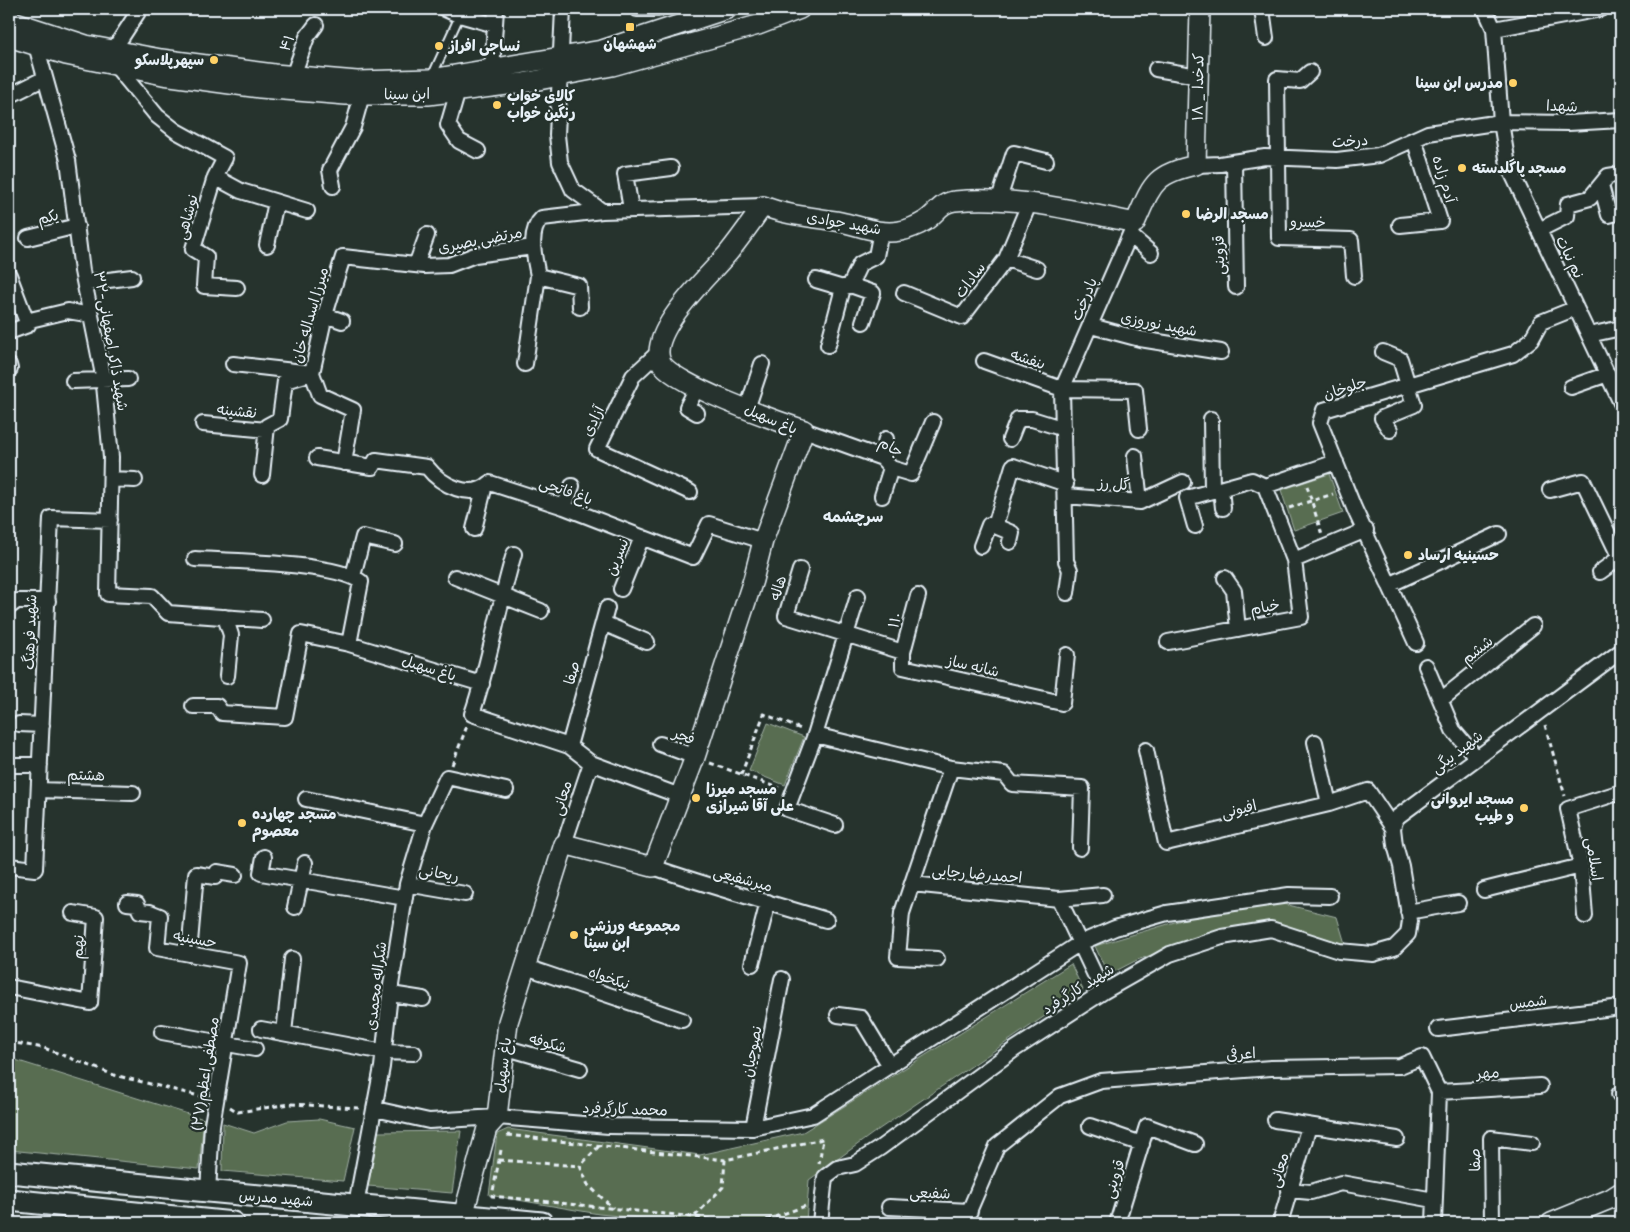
<svg xmlns="http://www.w3.org/2000/svg" width="1630" height="1232" font-family="Pangolin,'Playpen Sans Arabic',sans-serif">
<style>
.green{fill:#596d51;stroke:#a0afa4}
.lines{fill:none;stroke-linecap:round;stroke-linejoin:round}
.lane-casing{stroke:#e8f1f8;stroke-width:11}
.street-casing{stroke:#e8f1f8;stroke-width:18}
.secondary-casing{stroke:#e8f1f8;stroke-width:22}
.primary-casing{stroke:#e8f1f8;stroke-width:25}
.path{stroke:#e8f1f8;stroke-width:3;stroke-dasharray:5 4;stroke-linecap:butt}
.lane{stroke:#26332d;stroke-width:7}
.street{stroke:#26332d;stroke-width:14}
.secondary{stroke:#26332d;stroke-width:19}
.primary{stroke:#26332d;stroke-width:21}
.poi-dot{fill:#ffd166;stroke:#26332d;stroke-width:2}
.labels{text-anchor:middle;stroke-width:4.5;stroke-linejoin:round;paint-order:stroke}
.street-label{font-size:15px;fill:#e8f1f8;stroke:#26332d}
.poi-label{font-size:15px;font-weight:bold;fill:#e8f1f8;stroke:#26332d;text-anchor:start}
.neighbourhood-label{font-size:16px;font-weight:bold;fill:#e8f1f8;stroke:#26332d}
</style>
<rect width="100%" height="100%" fill="#26332d"/>
<filter id="ink" filterUnits="userSpaceOnUse"><feTurbulence type="fractalNoise" baseFrequency=".02" numOctaves="2"/><feDisplacementMap in="SourceGraphic" scale="10" xChannelSelector="R" yChannelSelector="G"/><feConvolveMatrix kernelMatrix="1 2 1 2 8 2 1 2 1" color-interpolation-filters="sRGB"/></filter>
<g filter="url(#ink)">
<path class="green" d="M1329,474L1343,513L1294,530L1281,490Z
M768,723L804,737L785,785L749,771Z
M1280,903L1337,917L1346,947L1266,922L1212,934L1137,960L1108,975L1095,946L1198,915Z
M1071,964L1083,990L872,1134L809,1180L806,1223H691L599,1214L489,1195L497,1134L508,1129L700,1155L803,1132Z
M9,1058L204,1119L199,1169L9,1150Z
M319,1119L355,1127L343,1181L222,1171L223,1123L254,1133L287,1121Z
M461,1131L452,1193L368,1186L378,1132Z"/>
<g class="lines">
<g class="lane-casing">
<path id="lane" d="M432,76L460,15"/>
</g>
<g class="street-casing">
<path id="street" d="M140,9L114,49L115,65L157,116L176,131L225,158L215,177L193,249L206,257L204,286L237,288
M445,9L456,14L495,25
M563,9L557,135L560,162L573,190L602,211
M637,9H658
M1262,9L1266,38
M1485,9L1494,29L1501,122L1508,165L1621,403
M1494,29L1601,9
M34,38L68,160L82,271L103,375L111,457L108,594L152,596L168,613L262,620
M1156,69L1198,76
M492,70L496,9
M1310,72L1300,81L1277,79L1279,238L1351,240L1354,276
M293,76L307,37L316,25
M458,91L448,125L459,141L478,151
M9,96L45,78
M1234,162L1236,287
M1196,165L1220,164L1265,157L1337,160L1379,155L1428,133L1501,122L1568,123L1621,120
M215,177L241,191L307,211
M1601,185L1609,215L1621,212
M333,186L330,170L353,127L362,95
M998,202L1014,153L1046,161
M631,209L625,174L671,168
M1400,225L1440,221L1414,139
M1539,230L1567,216L1568,204L1590,198L1608,176L1621,174
M1130,235L1151,253
M28,238L77,226
M267,245L276,202
M1006,259L1037,269
M416,265L427,235
M9,275L28,325L9,332
M816,280L843,288
M85,283L132,277
M850,285L873,293L863,322
M904,293L962,317L1006,259L1029,204
M580,307L579,286L538,276C535,259 527,232 542,218L602,211L763,206
M325,315L342,321
M26,321L68,311L91,315
M1091,326L1140,339L1221,352
M1589,335L1621,328
M828,345L843,288L850,285L860,264L876,256L881,231
M660,351L633,376L597,449L690,492
M1383,352L1400,359L1414,405L1382,418L1390,430
M984,361L1062,389L1135,390L1139,429
M233,364L312,373L320,395L353,410L344,463
M525,364L538,276
M9,365L10,369
M73,381L128,379
M1571,387L1608,374
M697,388L687,407L697,413
M747,409L762,364
M1211,419L1212,491
M203,424L267,430
M804,430L882,458L891,468L911,474L933,422
M1010,439L1018,419H1032L1064,429
M1135,456L1140,502
M317,458L372,467L376,460L427,467C441,485 471,501 490,483L564,507L693,557L709,524L763,541
M882,458L886,439
M262,475L267,426L280,419L285,381L312,373L325,315L343,257L424,266L449,265L475,255L533,247
M111,479L135,480
M1221,489L1223,508
M1550,490L1583,481L1620,558
M882,496L891,468
M1066,496L1140,502L1183,482
M564,507L572,486
M995,526L1012,533L1010,542
M1195,526L1187,498L1252,480L1265,486
M474,529L484,489
M981,546L989,525L995,526L1013,466L1066,484
M514,554C498,607 490,662 472,714L569,746L591,763L680,796
M195,559C230,561 338,563 361,582L349,644
M1294,560L1366,530
M800,570L786,616L903,652V667L1062,703L1067,655
M1600,572L1621,557
M353,576L363,537L395,544
M455,577L541,611
M1225,578L1234,591L1238,629
M1389,585L1499,534
M621,589L642,537
M1067,593L1070,570L1066,561L1062,389L1135,223
M9,607L17,601H48
M225,617L231,635L227,676
M603,623L647,642
M1168,642L1301,617L1294,560L1265,486L1336,462
M1416,643L1354,508L1320,423L1324,410L1513,354L1531,340L1541,322L1576,308
M903,652L918,596
M1426,666L1453,730L1477,758
M1442,699L1533,626
M193,706H217L222,713L285,717L301,634L349,644L482,684
M19,724L42,725
M815,735L951,768L1004,774L1012,784L1082,788L1080,848
M1315,742L1329,804
M660,744L695,757
M569,746L607,608
M1146,750L1166,843L1329,804L1368,791L1393,828
M9,765H40
M39,790L133,793
M306,799L425,824
M835,825L787,809L815,735L858,596
M564,844L591,763
M264,857L261,873L405,898
M9,866L35,869L51,518L110,520
M653,867C710,887 768,902 826,920
M407,884L465,894
M912,884L1059,899L1103,992
M1484,890L1581,866
M1059,899L1103,895
M127,903L137,904L140,911L150,912L160,916L157,948L239,963L212,1125L208,1191
M295,907L305,863
M1408,912L1458,903
M1585,916L1581,866L1568,809L1621,792
M189,954L196,874L215,877L217,872L235,875
M937,959L898,957L902,913L951,768
M752,964L768,902
M526,967L682,1020
M9,987L90,1003L96,917L73,913
M391,994L423,999
M838,1015L861,1018L890,1066
M261,1029L384,1052L414,1053
M1438,1029L1621,1007
M162,1032L255,1049
M284,1033L292,959
M507,1048L580,1069
M1439,1092L1540,1086
M1619,1094H1621
M375,1109L429,1121L497,1117L609,1126L753,1128L813,1115L1080,943L1115,928L1167,913L1289,895L1330,896
M1275,1120L1397,1139
M1090,1126L1142,1144
M753,1128L782,979
M1289,1190L1311,1192L1341,1183L1434,1200
M356,1205L382,1067L391,985L407,884L425,824L447,777L506,790
M889,1207L970,1211
M72,1223L73,1207
M820,1223L825,1177L837,1168L855,1164L880,1148L1015,1049L1103,992L1170,954L1222,937L1271,929L1339,951L1373,954L1394,948L1408,934L1410,921L1401,866L1395,845L1393,828L1396,818L1621,651
M964,1223L997,1146L1060,1096L1101,1081L1271,1068L1400,1066L1422,1057L1439,1092L1434,1223
M1117,1223L1147,1126L1195,1144
M1280,1223L1309,1126
M1492,1223L1491,1138L1532,1143"/>
</g>
<g class="secondary-casing">
<path id="secondary" d="M9,20L86,45L161,59L274,74L357,81L431,79L602,50L727,9
M9,37L66,55L163,75L260,88L346,95H428L523,83L612,66L758,25L800,9
M463,1216L487,1128L497,1117L508,1022L564,844L653,867L695,757L753,580L763,541L804,430C777,421 671,384 661,362C647,331 711,274 729,252C741,237 752,221 763,206C788,216 815,217 841,222C860,226 880,235 900,231C907,230 919,225 925,221C936,214 941,202 955,201C1014,195 1078,211 1135,223C1152,185 1153,174 1196,165L1200,9
M1551,1223L1610,1199L1621,1192"/>
</g>
<g class="primary-casing">
<path id="primary" d="M9,1172L542,1223
M9,1200L233,1223"/>
</g>
<path class="path" d="M1307,486L1322,535
M1289,508L1333,494
M1545,725L1565,796
M710,763L779,788
M452,765L467,726
M741,775L764,714L803,730
M9,1042L44,1048L114,1075L203,1097
M230,1107L238,1112L290,1104L359,1108
M507,1135L725,1160
M599,1146L580,1166L588,1185L613,1208
M501,1150L492,1196L695,1217L736,1223
M499,1160L580,1166
M695,1216L723,1187L725,1160L823,1139L819,1164
M758,1223L808,1205"/>
<use href="#lane" class="lane"/>
<use href="#street" class="street"/>
<use href="#secondary" class="secondary"/>
<use href="#primary" class="primary"/>
</g>
</g>
<g class="poi-dot">
<rect x="625" y="22" width="10" height="10" rx="2.5"/>
<circle cx="439" cy="46" r="5"/>
<circle cx="214" cy="60" r="5"/>
<circle cx="1513" cy="83" r="5"/>
<circle cx="497" cy="105" r="5"/>
<circle cx="1462" cy="168" r="5"/>
<circle cx="1186" cy="214" r="5"/>
<circle cx="1408" cy="555" r="5"/>
<circle cx="696" cy="798" r="5"/>
<circle cx="1524" cy="808" r="5"/>
<circle cx="242" cy="823" r="5"/>
<circle cx="574" cy="935" r="5"/>
</g>
<g class="labels">
<g class="street-label">
<text transform="translate(287 43) rotate(-68)" y="5">۴۱</text>
<text transform="translate(1198 87) rotate(-89)" y="5">۱۸ _ کدخدا</text>
<text transform="translate(407 94) rotate(-1)" y="5">ابن سینا</text>
<text transform="translate(1562 106) rotate(2)" y="5">شهدا</text>
<text transform="translate(1350 141) rotate(-4)" y="5">درخت</text>
<text transform="translate(1444 179) rotate(73)" y="5">آدم زاده</text>
<text transform="translate(48 217) rotate(-14)" y="5">یکم</text>
<text transform="translate(187 217) rotate(-75)" y="5">نوشاهی</text>
<text transform="translate(1308 222) rotate(1)" y="5">خسرو</text>
<text transform="translate(844 223) rotate(10)" y="5">شهید جوادی</text>
<text transform="translate(480 240) rotate(-11)" y="5">مرتضی بصیری</text>
<text transform="translate(1219 255) rotate(-91)" y="5">قزوینی</text>
<text transform="translate(1570 257) rotate(64)" y="5">نم نبات</text>
<text transform="translate(970 280) rotate(-53)" y="5">سادات</text>
<text transform="translate(1084 299) rotate(-67)" y="5">پادرخت</text>
<text transform="translate(310 315) rotate(-74)" y="5">میرزا اسداله خان</text>
<text transform="translate(1159 324) rotate(11)" y="5">شهید نوروزی</text>
<text transform="translate(111 341) rotate(80)" y="5">۳۲-شهید ذاکر اصفهانی</text>
<text transform="translate(1028 359) rotate(19)" y="5">بنفشه</text>
<text transform="translate(1345 388) rotate(-18)" y="5">جلوخان</text>
<text transform="translate(237 411) rotate(6)" y="5">نقشینه</text>
<text transform="translate(771 419) rotate(23)" y="5">باغ سهیل</text>
<text transform="translate(593 421) rotate(-64)" y="5">آزادی</text>
<text transform="translate(891 447) rotate(29)" y="5">جام</text>
<text transform="translate(1114 484) rotate(5)" y="5">گل رز</text>
<text transform="translate(566 491) rotate(20)" y="5">باغ فاتحی</text>
<text transform="translate(617 557) rotate(-68)" y="5">نسرین</text>
<text transform="translate(778 588) rotate(-73)" y="5">هاله</text>
<text transform="translate(1265 607) rotate(-11)" y="5">خیام</text>
<text transform="translate(895 620) rotate(-75)" y="5">۱۱۰</text>
<text transform="translate(30 632) rotate(-88)" y="5">شهید فرهنگ</text>
<text transform="translate(1477 650) rotate(-39)" y="5">ششم</text>
<text transform="translate(973 666) rotate(13)" y="5">شانه ساز</text>
<text transform="translate(429 668) rotate(17)" y="5">باغ سهیل</text>
<text transform="translate(572 673) rotate(-75)" y="5">صفا</text>
<text transform="translate(684 736) rotate(21)" y="5">فجر</text>
<text transform="translate(1457 752) rotate(-37)" y="5">شهید بیگی</text>
<text transform="translate(86 775) rotate(1)" y="5">هشتم</text>
<text transform="translate(562 798) rotate(-72)" y="5">معانی</text>
<text transform="translate(1239 809) rotate(-14)" y="5">افیونی</text>
<text transform="translate(1594 859) rotate(81)" y="5">اسلامی</text>
<text transform="translate(439 873) rotate(10)" y="5">ریحانی</text>
<text transform="translate(977 874) rotate(5)" y="5">احمدرضا رجایی</text>
<text transform="translate(743 879) rotate(15)" y="5">میرشفیعی</text>
<text transform="translate(195 939) rotate(10)" y="5">حسینیه</text>
<text transform="translate(78 947) rotate(-86)" y="5">نهم</text>
<text transform="translate(609 978) rotate(19)" y="5">نیکخواه</text>
<text transform="translate(376 986) rotate(-83)" y="5">شکراله محمدی</text>
<text transform="translate(1078 989) rotate(-32)" y="5">شهید کارگرفرد</text>
<text transform="translate(1528 1002) rotate(-7)" y="5">شمس</text>
<text transform="translate(548 1043) rotate(15)" y="5">شکوفه</text>
<text transform="translate(752 1051) rotate(-79)" y="5">نصوحیان</text>
<text transform="translate(1241 1054) rotate(-4)" y="5">اعرفی</text>
<text transform="translate(503 1065) rotate(-83)" y="5">باغ سهیل</text>
<text transform="translate(1488 1073) rotate(-3)" y="5">مهر</text>
<text transform="translate(205 1074) rotate(-81)" y="5">مصطفی اعظم(۲۷)</text>
<text transform="translate(625 1109) rotate(2)" y="5">محمد کارگرفرد</text>
<text transform="translate(1475 1160) rotate(-91)" y="5">صفا</text>
<text transform="translate(1279 1170) rotate(-73)" y="5">معانی</text>
<text transform="translate(1114 1179) rotate(-72)" y="5">قزوینی</text>
<text transform="translate(930 1193) rotate(2)" y="5">شفیعی</text>
<text transform="translate(276 1198) rotate(5)" y="5">شهید مدرس</text>
</g>
<g class="poi-label">
<text x="630" y="49" text-anchor="middle">شهشهان</text>
<text x="449" y="51">نساجی افراز</text>
<text x="204" y="65" text-anchor="end">سپهرپلاسکو</text>
<text x="1503" y="88" text-anchor="end">مدرس ابن سینا</text>
<text x="507" y="101">کالای خواب<tspan x="507" dy="17">رنگین خواب</tspan></text>
<text x="1472" y="173">مسجد پاگلدسته</text>
<text x="1196" y="219">مسجد الرضا</text>
<text x="1418" y="560">حسینیه ارساد</text>
<text x="706" y="794">مسجد میرزا<tspan x="706" dy="17">علی آقا شیرازی</tspan></text>
<text x="1514" y="804" text-anchor="end">مسجد ایروانی<tspan x="1514" dy="17">و طیب</tspan></text>
<text x="252" y="819">مسجد چهارده<tspan x="252" dy="17">معصوم</tspan></text>
<text x="584" y="931">مجموعه ورزشی<tspan x="584" dy="17">ابن سینا</tspan></text>
</g>
<g class="neighbourhood-label">
<text x="853" y="522">سرچشمه</text>
</g>
</g>
<rect width="1630" height="1232" fill="none" stroke="#26332d" stroke-width="30"/>
<rect x="15" y="15" width="1600" height="1202" fill="none" stroke="#e8f1f8" stroke-width="2" filter="url(#ink)"/>
</svg>
